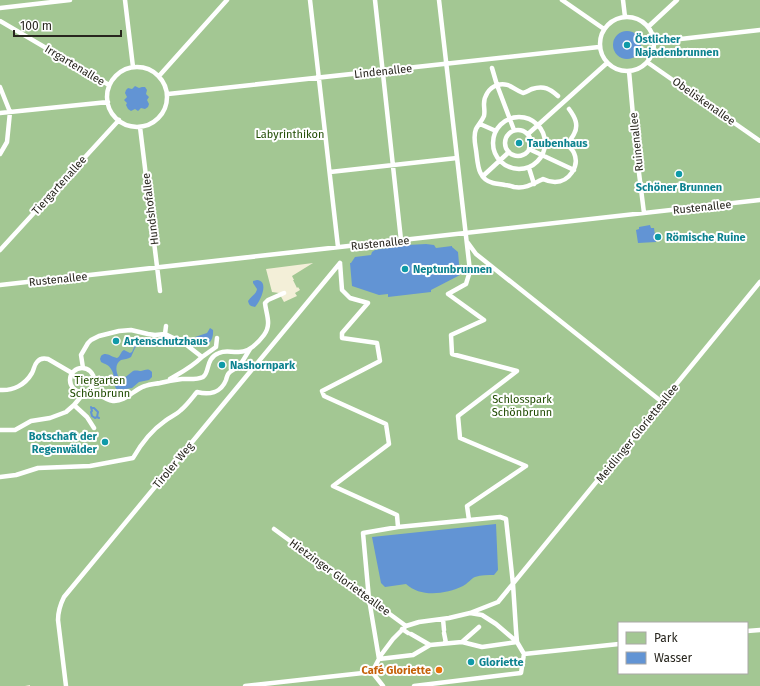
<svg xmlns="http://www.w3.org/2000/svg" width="760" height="686" font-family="'Fira Sans',sans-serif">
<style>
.green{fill:#a3c793;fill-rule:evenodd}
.water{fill:#6294d4}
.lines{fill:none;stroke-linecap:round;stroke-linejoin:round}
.stream{stroke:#6294d4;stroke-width:2}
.pedestrian{stroke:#fff;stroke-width:4.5}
.culture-dot{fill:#0f9aa8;stroke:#fff;stroke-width:1.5}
.food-dot{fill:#e8710a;stroke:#fff;stroke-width:1.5}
.labels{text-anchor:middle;stroke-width:4;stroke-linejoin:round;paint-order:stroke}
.culture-label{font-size:11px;font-weight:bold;fill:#0d838f;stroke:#fff;text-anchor:start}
.street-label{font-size:11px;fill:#28261e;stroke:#fff}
.park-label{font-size:11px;fill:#1f4b00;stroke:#fff}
.food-label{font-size:11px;font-weight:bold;fill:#c56008;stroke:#fff;text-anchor:end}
</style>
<rect width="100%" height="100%" fill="#f3efd8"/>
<path class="green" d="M0,0H760V686H30V685L25,686H0ZM313,263L292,276L294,280H293L297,288L298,287L300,290L295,293L297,296L284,302L279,293L272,292L266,269ZM619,623H747V673H619Z"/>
<path class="water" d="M613 45a14 14 0 1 1 28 0a14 14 0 1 1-28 0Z
M135,86L139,88L142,87H145L147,90L146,94L149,97L147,100L149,104L148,107L145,109L141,108L138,111L135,109L131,111L128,109L126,105L127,103L124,100L127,97L125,93L126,90L128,88L132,89Z
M650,225L651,228H654L656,242L638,243L636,230L639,229V227Z
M426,244L434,245L436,248L452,246V247L458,252L460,275L431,290V292L388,297V294L379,295L352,286L350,263H351L355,257L371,255L372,252L375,250L407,245Z
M257,280C270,281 260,302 255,307C250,306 249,305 248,301C251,296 256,295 257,289L253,283V281Z
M210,328L213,330C214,341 207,350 195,344V337L207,333Z
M139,342V344L135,348L131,357C128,359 124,359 121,360C114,364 116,374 120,379H123L133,371C136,370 139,371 141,371C146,370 148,368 152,372V377L149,380L139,382L132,388L126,389L121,392C111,389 117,378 111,369C109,365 105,364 101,362L100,359L101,356C106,351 111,357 117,358C121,356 120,352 124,350L130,353L132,352L136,343Z
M496,524L498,570L494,575C488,575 481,575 475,577C472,578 467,584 463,586C446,594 421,598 406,584L385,587L381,583L372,537Z"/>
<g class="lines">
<path class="stream" d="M91,407L92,411L91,412L92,416L95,418L97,417L99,418
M92,408H94L98,412L97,417"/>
<path class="pedestrian" d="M125,0L133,67
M310,0L338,247
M375,0L401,240
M439,0L470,271L466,284L448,294L484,320L451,335L452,354L517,371L458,416L460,438L526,466L467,506L469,520
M562,0L604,29
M623,0L625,17
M0,8L70,0
M600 44a27 27 0 1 1 54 0a27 27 0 1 1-54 0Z
M0,21L109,85
M648,27L677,0
M654,42L760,30
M647,62L760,141
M107 97a30 30 0 1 1 60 0a30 30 0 1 1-60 0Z
M492,68L497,85L514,130
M629,71L636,149L644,213
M159,76L227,0
M0,87L10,112L7,142L0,154
M168,94L599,47
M558,96C550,89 544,85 532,89C529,90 527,92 523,93C513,89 509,82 497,85C489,88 484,96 484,104C484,108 485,112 484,116C482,121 478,125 476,129C473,136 475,143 476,150C478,163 477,179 493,183C497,184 501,184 505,185C508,185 511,186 514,187C525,189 533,184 543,179C547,181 551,182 555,182C569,182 580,166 574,153C573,150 570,148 568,145C569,141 572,138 574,134C579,125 575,117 569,109
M0,113L108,102
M493 143a26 26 0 1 1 52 0a26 26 0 1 1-52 0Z
M480,124L496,131
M140,127L160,291
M505 143a13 13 0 1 1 26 0a13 13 0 1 1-26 0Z
M528,134L607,63
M529,149L574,170
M529,168L534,184
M330,172L457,158
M483,176L509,152
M468,243L476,254L662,402
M0,250L119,120
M340,263L342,290L350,298L368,303L342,333V338L377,343L380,361L322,391L324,396L386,424L389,444L333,486L397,515L398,527
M0,285L760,200
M165,334L166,326
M202,357L216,347L217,338
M70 380a12 12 0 1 1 24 0a12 12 0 1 1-24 0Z
M83,368L81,355L88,343L91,340L99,336L119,331L131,330L148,334L155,335L165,334L184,343L202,357C192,367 182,372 170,379
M91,389C98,393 105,400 113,401C126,402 134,389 145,386C150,384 155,384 160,383C168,381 174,380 182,379C188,379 197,380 203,377C210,373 205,358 219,353C225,350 230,352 237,352C248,353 258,343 264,335C272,324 266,314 265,303L268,300L284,293
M0,390C13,391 25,385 32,373C34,370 34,365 37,362C40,358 44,358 48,359L72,373
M74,405L87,417L94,428
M0,430H15L31,421L50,418L66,412L74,405L84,393
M0,477L16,475L38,468L90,466L133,458C141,444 152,430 165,421C170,417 176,415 181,410C187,405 192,398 197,392C209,395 221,393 226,380C227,377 227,374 230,372C232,370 235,369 238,367C243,362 246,355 250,349
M500,517L506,519L513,584L516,630L517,642L482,647L462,642L430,645L413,655L379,659L369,599L363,533L398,527Z
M274,529L406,626
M470,613L498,602L760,282
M443,619L444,630
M402,629L408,633
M747,631L760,630
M444,633L446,643
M411,634L430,645
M462,642L479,627
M524,654L619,644
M372,672L381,655L393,639L406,626L419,622L449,618L470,613L482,615L496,624L517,642L524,654
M372,672L383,686
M66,686L58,620C58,611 60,605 64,597L340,263
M245,686L372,672
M414,686L521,673L524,654"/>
</g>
<g class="culture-dot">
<circle cx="627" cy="45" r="4"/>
<circle cx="519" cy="143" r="4"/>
<circle cx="679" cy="174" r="4"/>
<circle cx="658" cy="237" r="4"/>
<circle cx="405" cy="269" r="4"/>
<circle cx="116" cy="341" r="4"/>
<circle cx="222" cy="365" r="4"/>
<circle cx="105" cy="442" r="4"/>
<circle cx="471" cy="662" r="4"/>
</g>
<circle class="food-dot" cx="439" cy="670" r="4"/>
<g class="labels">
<g class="culture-label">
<text x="635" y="43">Östlicher<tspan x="635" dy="13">Najadenbrunnen</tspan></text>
<text x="527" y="147">Taubenhaus</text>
<text x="679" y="191" text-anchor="middle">Schöner Brunnen</text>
<text x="666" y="241">Römische Ruine</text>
<text x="413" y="273">Neptunbrunnen</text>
<text x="124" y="345">Artenschutzhaus</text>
<text x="230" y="369">Nashornpark</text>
<text x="97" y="440" text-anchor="end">Botschaft der<tspan x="97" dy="13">Regenwälder</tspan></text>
<text x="479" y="666">Gloriette</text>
</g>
<g class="street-label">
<text transform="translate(75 65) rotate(31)" y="4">Irrgartenallee</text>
<text transform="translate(383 71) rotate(-6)" y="4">Lindenallee</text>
<text transform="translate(704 101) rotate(35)" y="4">Obeliskenallee</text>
<text transform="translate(636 142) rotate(-96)" y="4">Ruinenallee</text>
<text transform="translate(59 185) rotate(-48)" y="4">Tiergartenallee</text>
<text transform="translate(702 207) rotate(-6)" y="4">Rustenallee</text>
<text transform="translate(150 209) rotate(-97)" y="4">Hundshofallee</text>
<text transform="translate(380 243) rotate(-6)" y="4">Rustenallee</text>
<text transform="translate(58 279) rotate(-6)" y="4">Rustenallee</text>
<text transform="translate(637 433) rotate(-51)" y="4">Meidlinger Glorietteallee</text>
<text transform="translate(173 465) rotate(-50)" y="4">Tiroler Weg</text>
<text transform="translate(340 577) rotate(36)" y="4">Hietzinger Glorietteallee</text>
</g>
<g class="park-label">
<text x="290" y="138">Labyrinthikon</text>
<text x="100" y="384">Tiergarten<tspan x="100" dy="13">Schönbrunn</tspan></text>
<text x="522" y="403">Schlosspark<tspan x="522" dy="13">Schönbrunn</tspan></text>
</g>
<g class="food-label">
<text x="431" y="674">Café Gloriette</text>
</g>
</g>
<rect x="618" y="622" width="130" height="52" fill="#ffffff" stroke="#a9a8a5"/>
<rect x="626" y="632" width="20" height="12" fill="#a3c793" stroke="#a9a8a5"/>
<text x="654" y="642" font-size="12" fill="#28261e">Park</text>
<rect x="626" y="652" width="20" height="12" fill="#6294d4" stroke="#a9a8a5"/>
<text x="654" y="662" font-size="12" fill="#28261e">Wasser</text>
<path d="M14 30v6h107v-6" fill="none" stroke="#28261e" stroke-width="2"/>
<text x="20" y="30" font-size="12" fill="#28261e" stroke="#ffffff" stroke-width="3" paint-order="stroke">100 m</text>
</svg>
